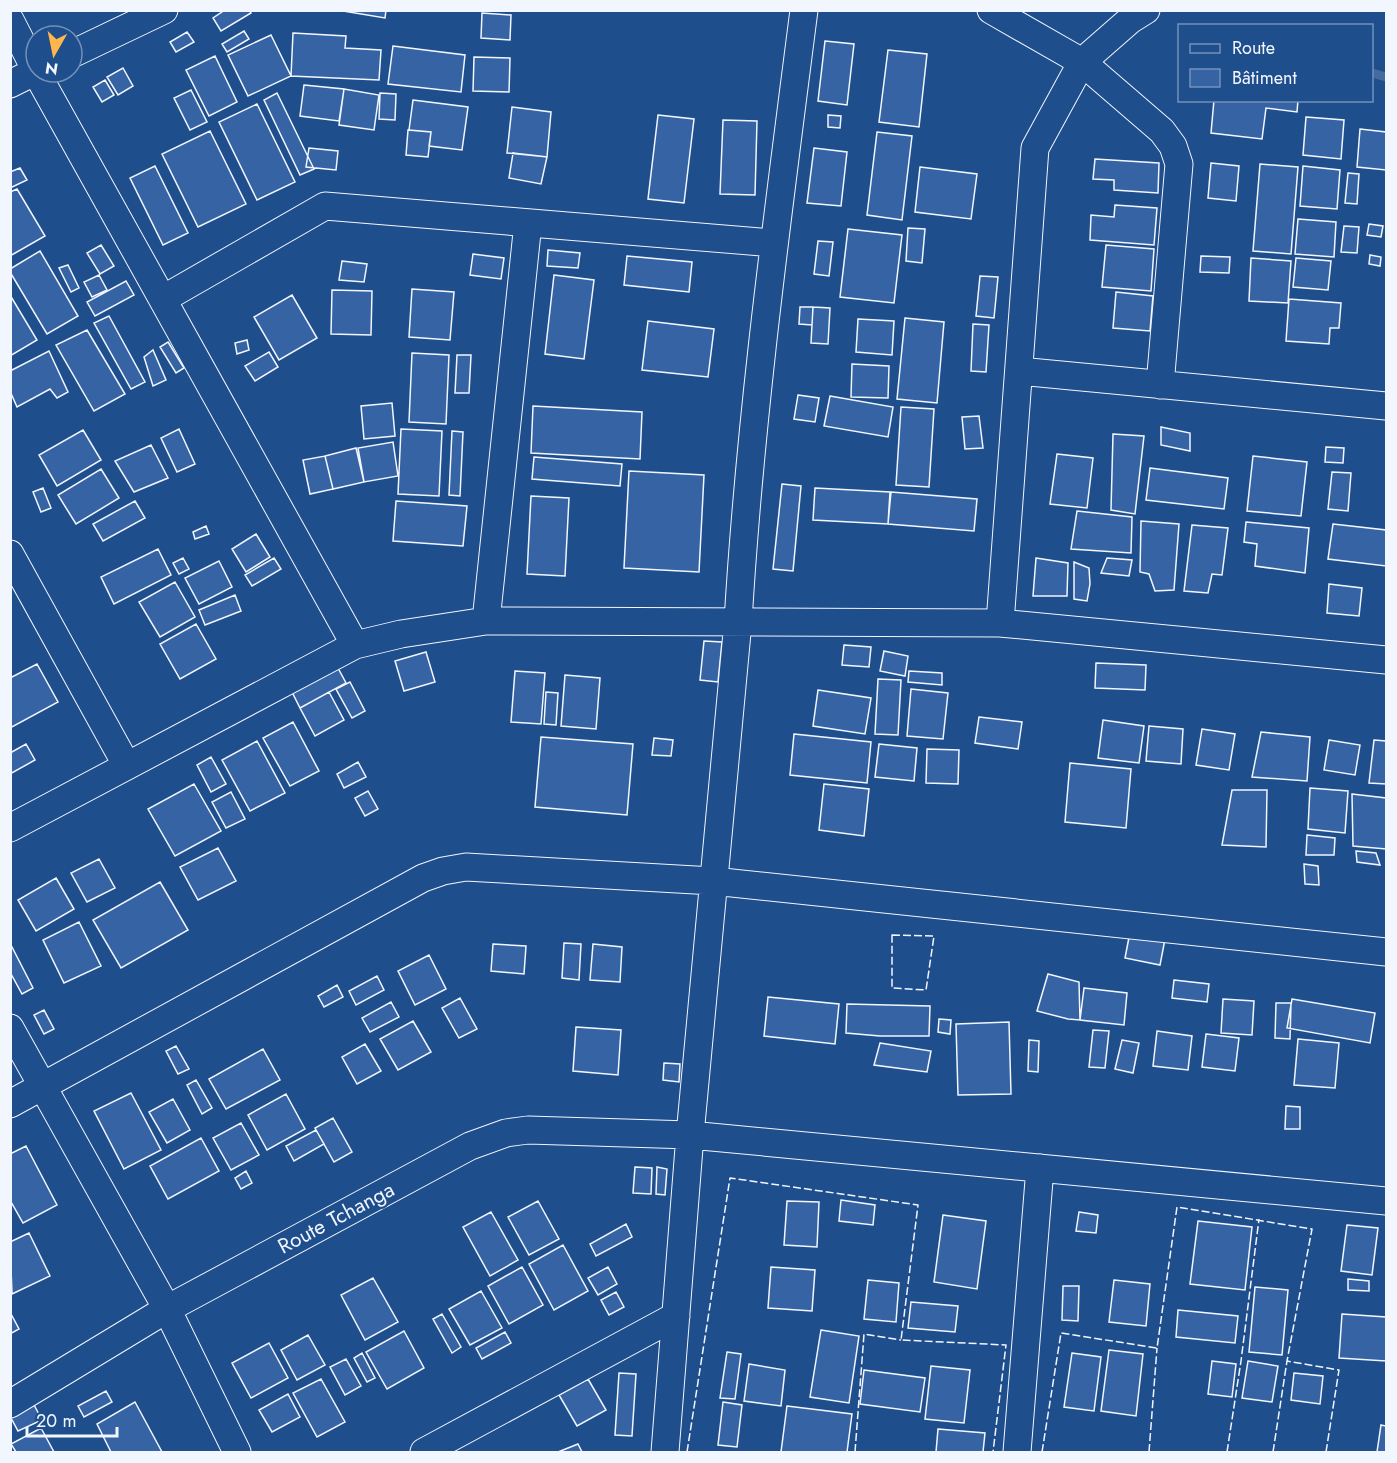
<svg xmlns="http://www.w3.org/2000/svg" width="1397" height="1463" font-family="Jost,sans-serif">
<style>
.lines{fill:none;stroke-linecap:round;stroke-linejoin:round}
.stream{stroke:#446ba0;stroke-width:9}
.building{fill:#3563a3;stroke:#f2f6ff;stroke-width:1.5}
.street-casing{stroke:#f2f6ff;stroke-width:29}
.street{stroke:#1f4e8c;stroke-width:27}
.fence{stroke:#f2f6ff;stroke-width:1.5;stroke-dasharray:8 3;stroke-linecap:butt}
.labels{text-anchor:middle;stroke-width:4.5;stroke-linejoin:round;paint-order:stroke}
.street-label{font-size:21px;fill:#f2f6ff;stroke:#1f4e8c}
</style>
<rect width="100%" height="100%" fill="#1f4e8c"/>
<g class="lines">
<path class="stream" d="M1372,73L1386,77"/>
</g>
<path class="building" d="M225,10H249L251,13L221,31L213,18Z
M337,10H386L385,18Z
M482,13L511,15L510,40L481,38Z
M244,31L249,39L227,52L222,44Z
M187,32L194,42L176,52L170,42Z
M293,33L346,36L345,48L381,50L379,80L291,76Z
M271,35L291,76L248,96L228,55Z
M825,41L854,44L847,105L818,101Z
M393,46L465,55L461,92L388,84Z
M888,50L927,54L919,127L879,122Z
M215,56L237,102L209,116L186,70Z
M474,57L510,58L509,92L473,91Z
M123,68L133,86L118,95L107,77Z
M105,80L114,95L102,102L93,87Z
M304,85L344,89L339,121L300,116Z
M344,89L379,95L374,130L339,125Z
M191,90L207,122L190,130L174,98Z
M277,93L314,169L300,175L264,100Z
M380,93L396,94L395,120L379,119Z
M413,100L468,107L462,150L429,146L431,132L409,130Z
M1214,100H1298L1297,112L1266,108L1262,139L1211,133Z
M257,104L295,182L257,200L219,122Z
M512,107L551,112L547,157L507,153Z
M658,115L694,119L684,203L648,199Z
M828,115L841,116L840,128L828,127Z
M1306,117L1344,120L1341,159L1303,155Z
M723,120L757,121L755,195L720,194Z
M1360,129L1386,132V170L1357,167Z
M408,130L431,132L428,157L406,155Z
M210,131L246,204L198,227L162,154Z
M877,132L912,136L902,220L867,215Z
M309,148L338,151L336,170L306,167Z
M814,148L847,152L841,206L807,203Z
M513,153L547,157L541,184L509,178Z
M1095,159L1159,163L1158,193L1114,190V180L1093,179Z
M1211,163L1239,166L1236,201L1208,198Z
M1260,164L1298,167L1291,254L1253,251Z
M155,166L188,233L163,245L130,178Z
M1303,166L1340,170L1337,209L1300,206Z
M920,167L977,174L971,219L915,212Z
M20,168L27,180L10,188V172Z
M1348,173L1359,174L1357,204L1345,203Z
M17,189L45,236L10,256V192Z
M1115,205L1157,208L1154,245L1090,240L1091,215L1114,217Z
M1298,219L1336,222L1334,257L1295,254Z
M1369,224L1383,226L1381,237L1367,235Z
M1344,226L1359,227L1357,253L1341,252Z
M908,228L925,229L922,263L906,261Z
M848,229L902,235L894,303L840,297Z
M818,241L833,242L829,276L814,274Z
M101,245L114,266L100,274L87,253Z
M1106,245L1154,249L1151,291L1102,287Z
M548,250L580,253L578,268L547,266Z
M40,251L78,316L47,334L10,272V269Z
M473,254L504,258L501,279L470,275Z
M1370,255L1381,257L1380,266L1369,264Z
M627,256L692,262L689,292L624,285Z
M1201,256L1230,257L1229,273L1200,272Z
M1251,258L1291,261L1288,303L1249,301Z
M1296,258L1331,261L1328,290L1293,287Z
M342,261L367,264L364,282L339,280Z
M68,265L79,288L71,292L59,268Z
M99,275L107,290L92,297L84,282Z
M554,275L594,280L584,359L545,354Z
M980,276L998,277L994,318L976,316Z
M126,281L134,295L95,316L87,302Z
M412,289L454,292L450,340L409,337Z
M332,290L372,291L371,335L331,334Z
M1116,292L1153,296L1150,331L1113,328Z
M10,295L37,340L10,356Z
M292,295L317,338L279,360L254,317Z
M1289,299L1341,303L1339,328H1330L1329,344L1286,341Z
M800,307H813L812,325L799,324Z
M813,307L830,308L828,344L811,343Z
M109,316L145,382L131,389L94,323Z
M905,318L944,322L937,403L897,399Z
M858,319L894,321L892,355L856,352Z
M648,321L714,329L708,377L642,370Z
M973,324L989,325L986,372L971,371Z
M87,330L125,394L94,411L56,345Z
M247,340L249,350L237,354L235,343Z
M168,342L184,368L176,373L160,347Z
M153,350L166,380L153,386L144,357Z
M49,351L68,392L57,398L50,389L17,407L10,391V371Z
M269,352L278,367L255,381L245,366Z
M412,353L449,355L446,424L409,422Z
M457,355H471L469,393H455Z
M852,364L889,366L888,398L851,397Z
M798,395L819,398L815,422L794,419Z
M830,396L893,407L888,437L824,426Z
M392,403L395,436L364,439L361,406Z
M533,406L642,412L640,459L531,453Z
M901,407L934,409L929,487L896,485Z
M979,416L983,448L965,449L962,417Z
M1161,427L1190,433V451L1161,445Z
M179,429L195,464L177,472L161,438Z
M401,429L442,431L439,496L398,494Z
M83,430L101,460L57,486L39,455Z
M452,431L463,432L460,496L449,495Z
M1113,434L1144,436L1135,514L1111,510Z
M393,442L398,476L364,482L358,448Z
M151,445L168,478L134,492L115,461Z
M1326,447L1344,448L1343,463L1325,462Z
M356,448L364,482L333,489L325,456Z
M1057,454L1093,458L1087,508L1050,504Z
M325,456L333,489L310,494L303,460Z
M1253,456L1307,462L1301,516L1247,511Z
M534,457L622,464L620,486L532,479Z
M1150,468L1228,478L1224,509L1146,500Z
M101,469L119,498L76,524L58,495Z
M629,471L704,475L699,572L624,568Z
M1332,472L1351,473L1348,511L1328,509Z
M782,484L801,486L793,571L773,569Z
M43,488L51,508L41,512L33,492Z
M815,488L890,492L888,524L813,520Z
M891,492L977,499L974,531L888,524Z
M531,496L569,498L565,576L527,574Z
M135,501L145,518L103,541L93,524Z
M396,501L467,506L463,546L393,541Z
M1077,511L1132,517L1131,553L1071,549Z
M1141,521L1179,524L1174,590L1155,591L1149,574L1140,572Z
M1246,522L1309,528L1305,573L1255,566L1257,544L1244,542Z
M1333,524L1386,530V566L1328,559Z
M1192,525L1228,528L1222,575L1212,574L1208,593L1184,591Z
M206,526L209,534L195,539L193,532Z
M256,534L270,557L246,572L232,549Z
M158,549L171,575L114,604L101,577Z
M183,558L189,569L179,574L173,563Z
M274,558L281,569L252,586L245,575Z
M1036,558L1068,563L1067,596H1033Z
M1107,558L1132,560L1129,576L1101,573Z
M219,561L232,587L199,604L185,578Z
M1074,562L1089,568L1090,584L1087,601L1074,599Z
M175,582L195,617L160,637L139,602Z
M1329,584L1362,588L1359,616L1327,613Z
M235,595L241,611L205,625L199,610Z
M196,624L216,659L180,679L160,644Z
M704,641L722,642L718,682L700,680Z
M844,645L871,647L869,667L842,665Z
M884,651L908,656L905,676L880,671Z
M426,652L435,682L404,691L395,661Z
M1096,663L1146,665L1145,690L1095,688Z
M37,664L58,702L10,728V678Z
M338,668L346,683L300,708L292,692Z
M515,671L545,673L541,724L511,722Z
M909,671L942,673V685L908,682Z
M565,675L600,678L596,729L561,726Z
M878,679L901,680L898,735L875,734Z
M350,682L365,711L352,718L336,689Z
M911,689L948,693L943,739L907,736Z
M818,690L871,698L865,734L813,726Z
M329,692L344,720L315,736L300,708Z
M546,692L558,693L556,725L544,724Z
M979,717L1022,722L1018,749L975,743Z
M1103,720L1144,726L1139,763L1098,758Z
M293,722L319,771L290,786L263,738Z
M1149,726L1183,729L1181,764L1146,761Z
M1202,729L1235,734L1229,770L1196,765Z
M1261,732L1310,737L1307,781L1252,777Z
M794,734L871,742L867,783L790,775Z
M541,737L633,744L627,815L535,807Z
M654,738L673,740L671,756L652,755Z
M1329,740L1360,745L1355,775L1324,770Z
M1374,740L1386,741V784L1369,783Z
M257,741L285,793L250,811L222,760Z
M26,744L35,760L10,774V753Z
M879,744L917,748L914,781L875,777Z
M927,749L959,750L958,784L926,783Z
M211,757L226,784L211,792L197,765Z
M358,762L366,777L344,788L337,774Z
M1070,763L1131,769L1126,828L1065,822Z
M194,784L221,831L175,856L148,809Z
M824,784L869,789L864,836L819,830Z
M1310,788L1348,791L1345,833L1308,829Z
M1232,790H1267L1266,847L1222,845Z
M368,791L378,809L365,816L355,798Z
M231,792L245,819L226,828L212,802Z
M1352,794L1386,798V849L1353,846Z
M1307,835L1335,838L1334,855H1306Z
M218,848L236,881L198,900L180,867Z
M1356,851L1376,853L1380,865L1357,862Z
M99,859L115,888L87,902L71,873Z
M1304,864L1318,866L1319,885L1305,884Z
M56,878L74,909L36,931L18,900Z
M160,882L188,930L121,968L93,920Z
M79,922L101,966L64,983L43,940Z
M1131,927L1166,934L1160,965L1125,958Z
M564,943L581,944L579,980L562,978Z
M493,944L526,946L524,974L491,971Z
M593,944L622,947L620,982L590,980Z
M12,947L33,988L22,994L10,972V948Z
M429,955L446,989L415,1005L398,971Z
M1048,974L1079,982L1080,1020L1068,1019L1037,1011Z
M377,976L384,990L356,1005L349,991Z
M1174,980L1209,984L1207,1002L1172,998Z
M337,985L343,997L324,1007L318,996Z
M1084,988L1127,993L1124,1025L1080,1020Z
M768,997L839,1004L835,1044L764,1036Z
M460,998L477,1029L459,1038L442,1008Z
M1223,999L1254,1001L1252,1035L1221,1033Z
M1292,999L1375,1013L1370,1043L1287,1028Z
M391,1002L399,1017L370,1032L362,1018Z
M1276,1003H1291L1290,1039L1275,1038Z
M847,1004L930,1006L929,1036H880L846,1033Z
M44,1010L54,1029L44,1034L34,1015Z
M939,1019L951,1020L950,1034L938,1032Z
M413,1021L431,1052L398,1070L380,1039Z
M1009,1022L1011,1094L958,1095L956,1024Z
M576,1027L621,1030L618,1075L573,1071Z
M1093,1030L1109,1031L1105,1068L1089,1067Z
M1157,1031L1192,1036L1188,1070L1153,1066Z
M1206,1034L1239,1038L1235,1071L1202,1067Z
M1298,1039L1339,1043L1335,1088L1294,1085Z
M1029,1040L1039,1041L1038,1072L1028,1071Z
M1122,1040L1139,1043L1133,1073L1115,1069Z
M880,1043L931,1051L927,1072L874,1065Z
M365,1044L381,1071L357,1084L342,1057Z
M176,1046L189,1069L178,1074L166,1051Z
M263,1049L280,1080L226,1109L209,1079Z
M664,1063L680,1064L679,1082L663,1080Z
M196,1080L212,1108L202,1114L187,1085Z
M131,1093L161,1150L124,1169L94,1111Z
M286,1094L305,1129L267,1150L248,1115Z
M173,1099L190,1130L167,1143L149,1112Z
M1286,1106L1300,1107V1129H1285Z
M333,1118L352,1152L334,1162L315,1128Z
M241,1123L259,1155L231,1170L213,1138Z
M316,1130L324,1144L294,1161L286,1146Z
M201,1138L219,1171L168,1199L150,1166Z
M26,1146L57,1205L23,1223L10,1200V1154Z
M635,1167L652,1168L651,1194L633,1193Z
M657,1167L667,1169L665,1195L656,1194Z
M246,1171L252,1183L241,1189L235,1178Z
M841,1200L875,1205L873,1225L839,1221Z
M538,1201L559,1239L529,1255L508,1217Z
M787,1201L819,1202L817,1247L784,1245Z
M491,1212L518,1260L490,1276L463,1227Z
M1079,1212L1098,1215L1096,1233L1076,1231Z
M943,1215L986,1221L977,1289L934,1282Z
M1198,1221L1252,1227L1245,1290L1190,1284Z
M626,1224L632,1237L596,1256L590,1244Z
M1347,1225L1378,1228L1372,1275L1341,1271Z
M29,1233L50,1276L12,1294L10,1242Z
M563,1245L588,1291L554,1310L529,1264Z
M522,1267L543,1305L509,1324L488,1286Z
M608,1267L617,1284L598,1295L588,1278Z
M771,1267L815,1270L812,1311L768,1308Z
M373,1278L398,1322L365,1340L341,1295Z
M1348,1279L1369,1281V1291L1348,1290Z
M868,1280L899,1283L896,1322L864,1319Z
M1114,1280L1150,1284L1146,1326L1109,1322Z
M1063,1286H1079L1078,1321L1062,1320Z
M1255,1287L1288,1290L1282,1355L1249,1352Z
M481,1291L502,1328L470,1345L449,1309Z
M616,1292L624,1307L609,1315L601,1300Z
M911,1302L958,1306L955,1332L908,1328Z
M1178,1310L1238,1316L1235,1343L1176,1337Z
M10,1312L19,1329L10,1334Z
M442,1314L461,1347L452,1353L433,1319Z
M1342,1314L1386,1317V1361L1339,1358Z
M821,1330L859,1336L849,1403L810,1397Z
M404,1331L424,1368L387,1389L366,1352Z
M505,1332L511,1343L482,1359L476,1348Z
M308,1335L325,1365L297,1380L281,1350Z
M269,1343L288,1378L251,1398L232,1363Z
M1109,1350L1143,1354L1136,1416L1101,1411Z
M727,1352L741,1354L735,1399L720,1398Z
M362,1353L375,1378L367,1382L354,1358Z
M1072,1353L1101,1357L1094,1411L1064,1407Z
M346,1359L361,1386L345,1395L330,1367Z
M1212,1361L1236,1364L1232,1397L1208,1394Z
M1248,1361L1278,1366L1272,1402L1242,1398Z
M749,1364L785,1370L781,1406L744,1401Z
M931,1366L970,1370L964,1423L925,1419Z
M864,1370L925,1378L920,1412L860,1404Z
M619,1373L636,1374L632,1436L615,1435Z
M1294,1373L1323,1376L1320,1404L1291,1400Z
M321,1379L345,1422L317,1437L293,1393Z
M588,1379L606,1410L577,1426L559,1395Z
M106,1391L112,1402L84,1417L78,1406Z
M288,1394L300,1417L272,1432L259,1410Z
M135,1402L162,1452H111L97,1424Z
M723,1402L742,1405L737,1447L718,1445Z
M33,1403L42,1420L18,1431L10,1416Z
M787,1406L852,1414L847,1452H781Z
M1381,1425L1386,1426V1452H1377Z
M41,1428L54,1452H16L11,1444Z
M938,1429L985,1433L983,1452H936Z
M578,1444L582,1452H558Z"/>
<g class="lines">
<g class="street-casing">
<path id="street" d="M991,10L1082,62L1162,131L1173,146L1179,164L1160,385
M10,20L36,71
M72,54L164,10
M36,72L355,645
M10,84L36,71
M163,299L325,206L774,243
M1019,371L1386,406
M10,554L127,766
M486,621L528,223
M1000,623L1035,148L1082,62L1130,20L1146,10
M10,828L355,645L401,634L486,621L1000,623L1386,660
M10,1028L167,1309L237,1452
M10,1104L423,878L443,871L466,867L713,881L1386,952
M10,1404L167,1309L470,1146L506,1133L528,1130L690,1135L1386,1201
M424,1452L676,1316
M665,1452L690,1135L738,622C750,418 778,213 804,10
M1017,1452L1040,1168"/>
</g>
<use href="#street" class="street"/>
<path class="fence" d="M892,935L934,936L926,990L892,988Z
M687,1452L730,1178L918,1205L901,1340L1006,1345L993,1452
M855,1452L864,1334L901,1340
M1042,1452L1061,1333L1157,1348L1177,1207L1312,1229L1287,1361L1339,1370L1326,1452
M1149,1452L1157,1348
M1227,1452L1241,1361L1259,1219
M1273,1452L1287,1361"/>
</g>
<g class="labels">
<g class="street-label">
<text transform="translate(336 1218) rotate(-28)" y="7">Route Tchanga</text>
</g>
</g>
<rect width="1397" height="1463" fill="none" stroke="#f2f6ff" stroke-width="24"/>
<rect x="1178" y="24" width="195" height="78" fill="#1f4e8c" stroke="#7391ba" stroke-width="1.5"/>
<rect x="1190" y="44" width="30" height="9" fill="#1f4e8c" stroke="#7391ba" stroke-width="1.5"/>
<text x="1232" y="54" font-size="18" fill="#f2f6ff">Route</text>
<rect x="1190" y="69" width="30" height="18" fill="#3563a3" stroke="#7391ba" stroke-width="1.5"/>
<text x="1232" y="84" font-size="18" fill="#f2f6ff">Bâtiment</text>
<g transform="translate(54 54) rotate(189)"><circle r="28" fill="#1f4e8c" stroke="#7391ba" stroke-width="1.5"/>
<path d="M0-4.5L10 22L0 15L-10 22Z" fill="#ffb74d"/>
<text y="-9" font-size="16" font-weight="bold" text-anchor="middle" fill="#f2f6ff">N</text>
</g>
<path d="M27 1427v9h90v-9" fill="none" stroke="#f2f6ff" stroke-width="3"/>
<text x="36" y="1427" font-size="18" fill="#f2f6ff" stroke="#1f4e8c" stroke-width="4.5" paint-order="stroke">20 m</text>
</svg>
